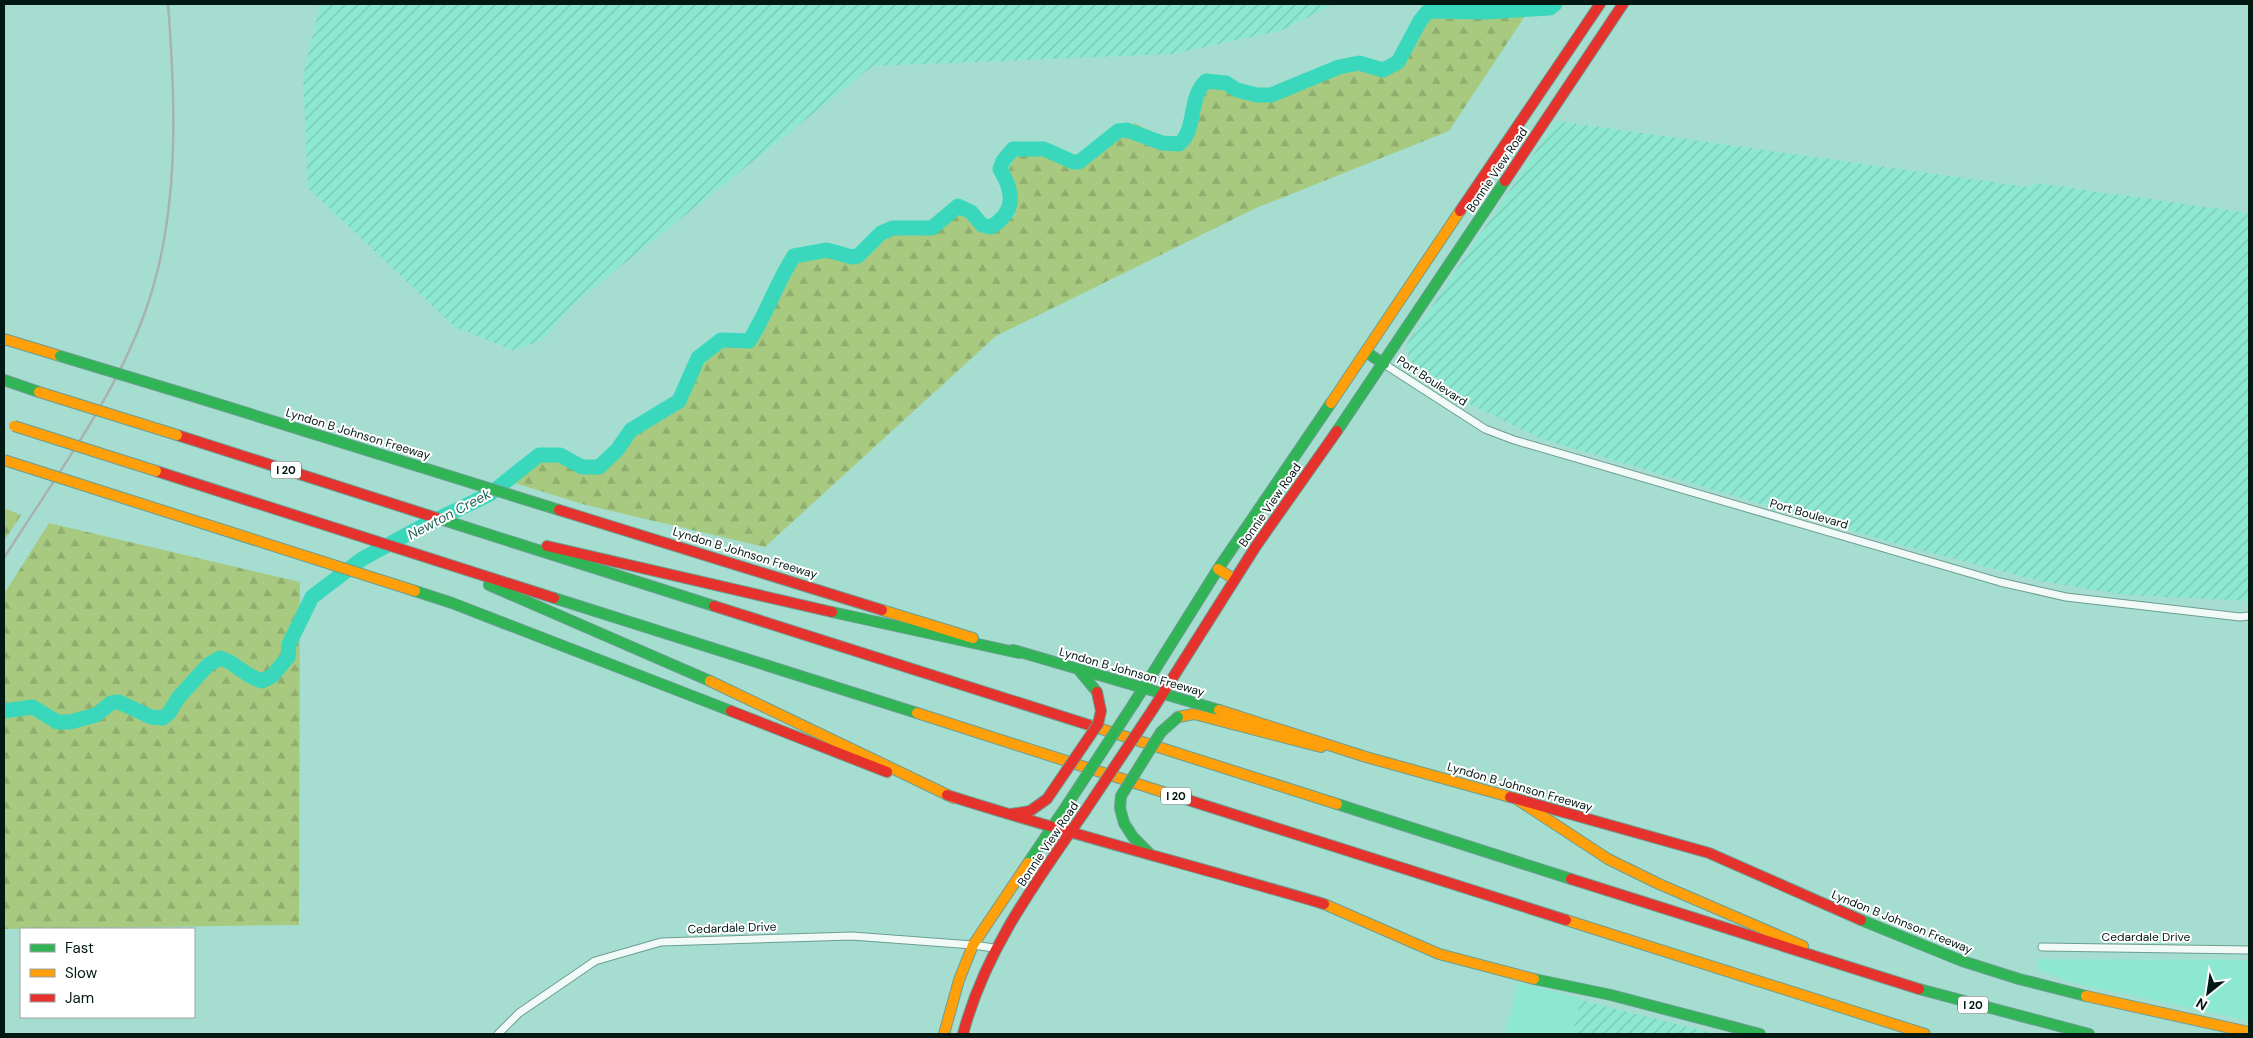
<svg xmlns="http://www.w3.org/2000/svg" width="2253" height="1038" font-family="'DM Sans',sans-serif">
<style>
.built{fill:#8de8d2}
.industrial{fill:url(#industrial-furrows)}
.forest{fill:url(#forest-firs)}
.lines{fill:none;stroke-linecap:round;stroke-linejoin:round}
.river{stroke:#39d8bd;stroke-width:15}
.street-casing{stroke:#6c9d92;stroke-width:9}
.fast-casing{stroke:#6c9d92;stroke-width:12}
.slow-casing{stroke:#6c9d92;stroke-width:12}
.jam-casing{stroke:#6c9d92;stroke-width:12}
.street{stroke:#f2faf8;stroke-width:7}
.fast{stroke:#30b455;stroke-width:10}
.slow{stroke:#ff9f0a;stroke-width:10}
.jam{stroke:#e5322d;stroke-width:10}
.rail{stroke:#a6b3b0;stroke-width:2.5}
.fast-bridge-casing{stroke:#6c9d92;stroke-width:12;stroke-linecap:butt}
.slow-bridge-casing{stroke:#6c9d92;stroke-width:12;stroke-linecap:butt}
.jam-bridge-casing{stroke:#6c9d92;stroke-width:12;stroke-linecap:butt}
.fast-bridge{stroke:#30b455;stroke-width:10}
.slow-bridge{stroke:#ff9f0a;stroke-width:10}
.jam-bridge{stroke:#e5322d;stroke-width:10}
.labels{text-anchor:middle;stroke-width:4;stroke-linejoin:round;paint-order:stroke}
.shield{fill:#fff;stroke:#4e5d5a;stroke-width:1}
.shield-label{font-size:11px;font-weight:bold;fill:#021813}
.street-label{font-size:12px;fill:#021813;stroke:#fff}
.water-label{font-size:14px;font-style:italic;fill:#236456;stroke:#fff}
</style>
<defs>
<pattern id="industrial-furrows" width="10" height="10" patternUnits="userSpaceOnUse" patternTransform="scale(1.25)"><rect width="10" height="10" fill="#8de8d2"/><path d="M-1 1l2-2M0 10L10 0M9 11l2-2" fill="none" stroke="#78c6b3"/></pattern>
<pattern id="forest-firs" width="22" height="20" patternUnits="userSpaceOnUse" patternTransform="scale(1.25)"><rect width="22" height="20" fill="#a8ca80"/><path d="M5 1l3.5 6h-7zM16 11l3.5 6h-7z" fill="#8fad6e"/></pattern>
</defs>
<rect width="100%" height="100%" fill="#a5ded0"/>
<path class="built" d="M2037,959L2249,960V1021L2073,983L2037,970Z
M1519,982L1582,999L1573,1034H1505Z"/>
<path class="industrial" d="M320,4H1334L1282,30L1173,54L873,66L573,304L544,339L514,351L455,327L308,188L303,77Z
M1556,121L2029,187L2036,183L2249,213V601L2126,595L2040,581L1897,544L1542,439L1455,397L1411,367L1406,345Z
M1581,1000L1716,1034H1572Z"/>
<path class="forest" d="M1451,4H1533L1449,131L1256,208L996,336L765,547L586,505L508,481L541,459L549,449L567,450L576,458L600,464L619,457L642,424L684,402L696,372L730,337H755L765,324L780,297L783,276L798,257L830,247L858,257L888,231H935L961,206L975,208L991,226H1003L1015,215L1014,182L1008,171L1018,149C1047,146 1058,149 1083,162L1130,132L1135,123L1164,139L1191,138L1202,88L1216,79L1261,92L1274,91L1338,64L1358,60L1370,64L1383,63L1405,57L1427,15L1436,11L1452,9Z
M4,508L21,515L4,541Z
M49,523L300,582L299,925L4,929V594Z"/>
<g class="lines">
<path class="river" d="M4,711L33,707L57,722H70L96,715L111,703L119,702L151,717L163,718L169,713L178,698L208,665L220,658C234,661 244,676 262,681L272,676L288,657L289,644L312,597L362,559L419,528L490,494L539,455H560L582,467H599L617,450L631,430L679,401L698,358L721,340L749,341C767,314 776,283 794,256L827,250L852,257L858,256L881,233L893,228H932L958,206L971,212L982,225L991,227C1016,212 1014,192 1000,169L1003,161L1013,149H1044L1073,162H1079L1118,131L1127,130L1162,143L1179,144C1197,130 1188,97 1206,81L1226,83L1237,90L1257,95H1271L1339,67L1359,63L1383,70L1398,62L1420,21L1428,11L1485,12L1550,8L1555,4"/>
<g class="street-casing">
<path id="street" d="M1384,364L1485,429L1514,440L2000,582L2066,597L2240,617L2249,616
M2042,947L2249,950
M498,1034L519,1013L595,961L661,942L852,936L973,945L994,948"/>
</g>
<g class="fast-casing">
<path id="fast" d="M1366,352L1384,364
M4,380L39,392
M202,399L559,510
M1337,431L1505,181
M440,519L714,606
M489,585L710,681
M415,591L452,603L731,711
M554,598L917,713
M832,612L1019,653
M1013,650L1219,710
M1078,669L1097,692
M1134,703L1218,569L1331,403
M1337,804L1571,879
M1124,823L1133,837L1149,853
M1028,863L1067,805
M1861,920L1962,961L2019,979L2086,996
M1534,979L1611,995L1760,1034
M1919,989L2089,1034"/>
</g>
<g class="slow-casing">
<path id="slow" d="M4,339L60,356
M1331,403L1460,211
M123,498L415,591
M1218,569L1234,579
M882,610L973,638
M710,681L954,798
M1219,710L1366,757L1510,797
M917,713L1166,793
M1178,717L1194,714L1321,747
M1089,725L1337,804
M1515,798L1608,859L1659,884L1803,946
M1324,904L1439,954L1534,979
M1566,920L1925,1034
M2086,996L2249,1032
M944,1034L959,980L973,945L1028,863"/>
</g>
<g class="jam-casing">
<path id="jam" d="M1505,181L1623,4
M1460,211L1600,4
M177,435L440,519
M156,471L554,598
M559,510L882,610
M547,546L832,612
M714,606L1089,725
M1153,709L1256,546L1337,431
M731,711L887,772
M1166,793L1566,920
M947,795C1072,835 1199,867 1324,904
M1510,797L1709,853L1861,920
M1011,814L1030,811L1047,799
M1571,879L1919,989
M963,1034C985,950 1036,882 1085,811"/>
</g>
<use href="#street" class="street"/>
<use href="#fast" class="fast"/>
<use href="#slow" class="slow"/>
<use href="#jam" class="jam"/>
<path class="rail" d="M4,558C53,480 112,402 144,315C180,218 176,106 168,4"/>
<g class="fast-bridge-casing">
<path id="fast-bridge" d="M60,356L202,399
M1067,805L1134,703
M1124,823L1120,808L1121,796L1161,732L1178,717"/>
</g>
<g class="slow-bridge-casing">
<path id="slow-bridge" d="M39,392L177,435
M14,426L156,471
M4,460L123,498"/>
</g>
<g class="jam-bridge-casing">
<path id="jam-bridge" d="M1047,799L1098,724L1101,711L1097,692
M1085,811L1153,709"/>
</g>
<use href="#fast-bridge" class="fast-bridge"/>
<use href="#slow-bridge" class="slow-bridge"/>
<use href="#jam-bridge" class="jam-bridge"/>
</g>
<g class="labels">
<g class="shield">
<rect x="271" y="461.5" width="30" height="17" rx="4"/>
<rect x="1161" y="787.5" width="30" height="17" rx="4"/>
<rect x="1958" y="996.5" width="30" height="17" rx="4"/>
</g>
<g class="shield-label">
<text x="286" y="474">I 20</text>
<text x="1176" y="800">I 20</text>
<text x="1973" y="1009">I 20</text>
</g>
<g class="street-label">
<text transform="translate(1497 170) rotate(-56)" y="4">Bonnie View Road</text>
<text transform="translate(1432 381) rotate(33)" y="4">Port Boulevard</text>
<text transform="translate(358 434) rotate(17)" y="4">Lyndon B Johnson Freeway</text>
<text transform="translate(1270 505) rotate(-55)" y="4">Bonnie View Road</text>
<text transform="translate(1809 514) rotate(16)" y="4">Port Boulevard</text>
<text transform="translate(745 553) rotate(17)" y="4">Lyndon B Johnson Freeway</text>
<text transform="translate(1132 672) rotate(16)" y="4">Lyndon B Johnson Freeway</text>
<text transform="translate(1520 787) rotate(16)" y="4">Lyndon B Johnson Freeway</text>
<text transform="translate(1048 844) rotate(-56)" y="4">Bonnie View Road</text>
<text transform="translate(1902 922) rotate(22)" y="4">Lyndon B Johnson Freeway</text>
<text transform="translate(732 928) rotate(-2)" y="4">Cedardale Drive</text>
<text x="2146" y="941">Cedardale Drive</text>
</g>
<g class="water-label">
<text transform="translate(449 514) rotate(-28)" y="5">Newton Creek</text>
</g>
</g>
<rect width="2253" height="1038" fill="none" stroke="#021813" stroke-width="10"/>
<rect x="20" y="928" width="175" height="90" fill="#ffffff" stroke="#9aa3a1"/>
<rect x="30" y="944" width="25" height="8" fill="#30b455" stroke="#9aa3a1"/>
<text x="65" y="953" font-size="15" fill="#021813">Fast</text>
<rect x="30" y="969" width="25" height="8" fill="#ff9f0a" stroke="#9aa3a1"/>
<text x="65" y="978" font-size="15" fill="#021813">Slow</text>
<rect x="30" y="994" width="25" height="8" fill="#e5322d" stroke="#9aa3a1"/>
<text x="65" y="1003" font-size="15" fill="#021813">Jam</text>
<g transform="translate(2208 993) rotate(210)" stroke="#ffffff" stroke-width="4" paint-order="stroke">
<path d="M0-4L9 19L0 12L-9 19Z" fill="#021813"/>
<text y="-8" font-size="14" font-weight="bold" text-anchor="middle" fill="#021813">N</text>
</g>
</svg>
